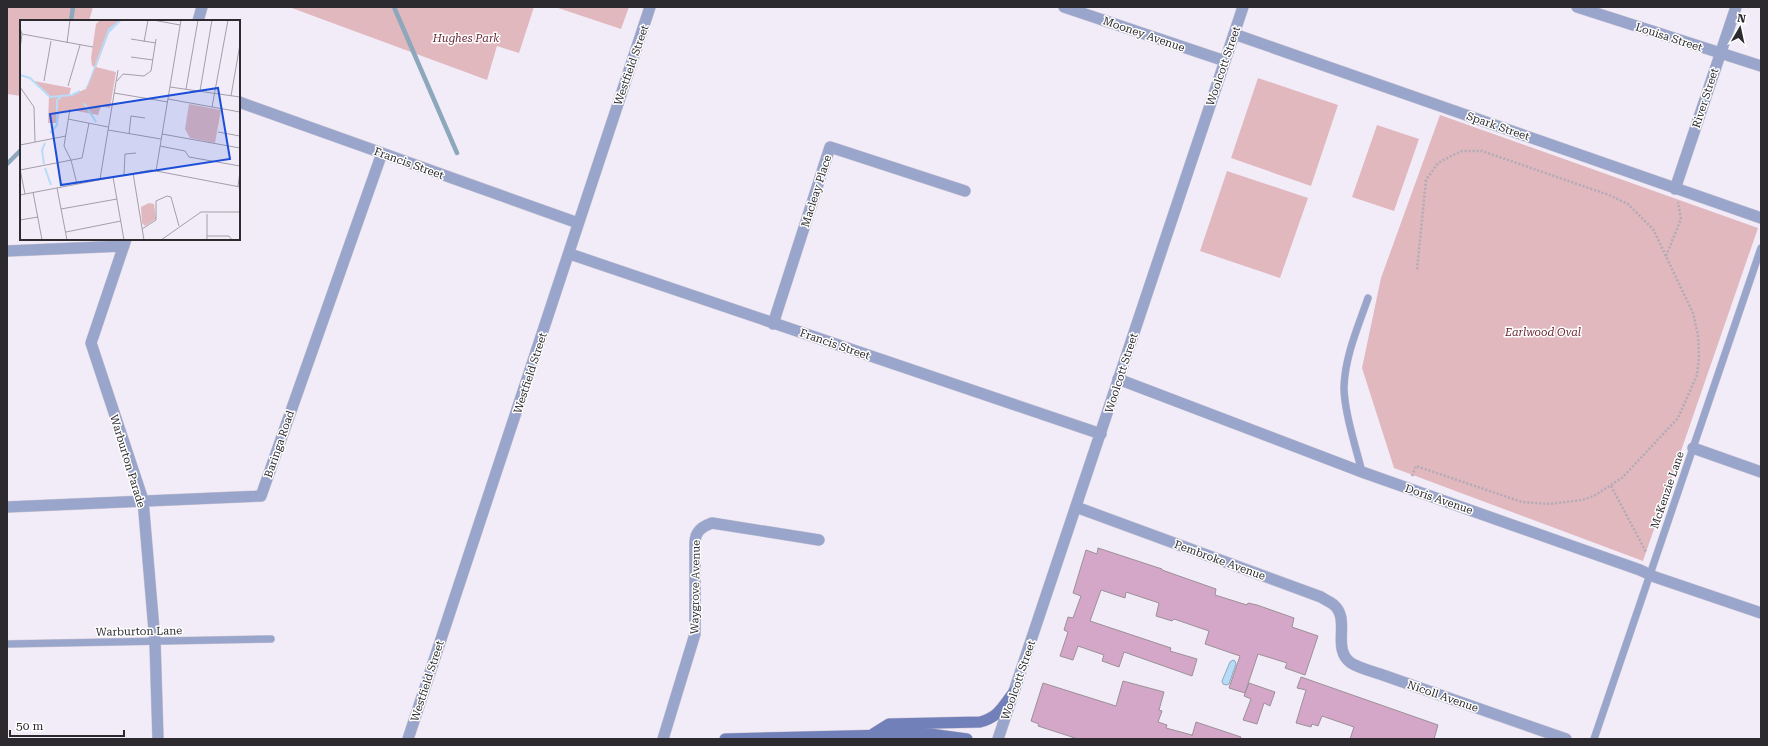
<svg xmlns="http://www.w3.org/2000/svg" width="1768" height="746" font-family="'Roboto Serif',serif">
<style>
.green{fill:#e1b8be}
.water{fill:#b7dcf8;stroke:#8da7bc}
.lines{fill:none;stroke-linecap:round;stroke-linejoin:round}
.stream{stroke:#8da7bc;stroke-width:4.5}
.building{fill:#d4a6c7;stroke:#9c9198}
.service-casing{stroke:#cec9d5;stroke-width:8}
.minor-casing{stroke:#cec9d5;stroke-width:12}
.tertiary-casing{stroke:#cec9d5;stroke-width:12}
.secondary-casing{stroke:#cec9d5;stroke-width:12}
.path{stroke:#b0abb6;stroke-width:2.5;stroke-dasharray:2 2;stroke-linecap:butt}
.service{stroke:#9aa5cc;stroke-width:7}
.minor{stroke:#9aa5cc;stroke-width:11}
.tertiary{stroke:#9aa5cc;stroke-width:11}
.secondary{stroke:#7280b9;stroke-width:11}
.labels{text-anchor:middle;stroke-width:3;stroke-linejoin:round;paint-order:stroke}
.street-label{font-size:11px;fill:#2c2a2f;stroke:#fff}
.park-label{font-size:11px;font-style:italic;fill:#6b2636;stroke:#fff}
.inset-river{fill:none;stroke:#b7dcf8;stroke-width:2}
.inset-road{fill:none;stroke:#a39ea8;stroke-width:1}
.view{fill:#1d4ed8;fill-opacity:0.15;stroke:#1d4ed8;stroke-width:2}
.inset-edge{fill:none;stroke:#2c2a2f;stroke-width:2}
</style>
<rect width="100%" height="100%" fill="#f2ecf9"/>
<path class="green" d="M7,7H93L89,21H21V96L7,94Z
M289,7H534L519,53L497,46L487,80Z
M555,7H629L621,29Z
M1258,78L1338,105L1311,186L1231,158Z
M1440,115L1758,228L1643,561L1394,468L1362,368L1381,278Z
M1377,125L1419,139L1394,211L1352,197Z
M1227,171L1308,198L1280,278L1200,251Z"/>
<path class="water" d="M1233,660L1235,661L1236,664L1229,684L1227,685L1223,684L1222,681L1230,662Z"/>
<g class="lines">
<path class="stream" d="M394,7L457,153
M71,21L73,7
M7,164L21,150"/>
</g>
<path class="building" d="M1098,548L1162,569V570L1216,589L1215,595L1247,605L1248,603L1257,605L1294,618L1292,627L1318,636L1305,675L1285,668L1287,663L1258,654L1245,693L1229,688L1240,656L1205,644L1209,631L1174,619L1172,621L1156,616L1159,603L1126,592L1125,598L1101,590L1090,621L1171,648L1170,651L1197,659L1192,676L1124,652L1119,667L1102,661L1104,655L1078,646L1073,660L1060,656L1068,632L1064,630L1068,617L1073,618L1081,596L1073,593L1086,550L1097,554Z
M1301,677L1438,725L1434,739H1350L1354,727L1322,716L1318,726L1312,724L1311,727L1296,723L1306,690L1297,688Z
M1123,681L1164,692L1159,710L1162,711L1158,722L1167,725L1166,728L1192,735V736L1196,722L1241,737L1240,739H1078L1038,726L1039,724L1031,721L1043,683L1116,706Z
M1249,683L1275,692L1270,706L1264,703L1257,724L1243,720L1251,699L1244,696Z"/>
<g class="lines">
<g class="service-casing">
<path id="service" d="M1362,472C1356,448 1344,411 1344,387C1345,356 1358,327 1368,298
M7,644L271,639
M1594,739L1761,248"/>
</g>
<g class="minor-casing">
<path id="minor" d="M1064,7L1225,61
M1577,7L1761,66
M198,21L202,7
M1234,34L1761,218
M239,102L578,223
M1675,189L1736,7
M126,239L91,343L143,500L155,642L158,739
M7,251L124,246
M570,254L1101,434
M773,324L830,147L965,191
M1118,379L1362,472L1640,570L1655,577L1761,613
M1693,448L1761,472
M7,507L261,496L382,153
M1076,507L1321,597C1325,600 1331,602 1334,605C1351,620 1331,649 1351,663C1359,668 1371,671 1380,674L1566,739
M408,739L650,7
M663,739L695,634V543C695,532 701,527 712,523L819,540"/>
</g>
<g class="tertiary-casing">
<path id="tertiary" d="M998,739L1243,7"/>
</g>
<g class="secondary-casing">
<path id="secondary" d="M873,734L889,724L980,722C999,717 1002,707 1014,692
M725,739L930,734L967,739"/>
</g>
<path class="path" d="M1666,256L1681,219L1678,202
M1412,476L1416,466L1522,502L1550,504L1582,500L1594,496L1623,477L1678,418L1697,375L1699,357L1698,335L1693,313L1653,229L1628,204L1609,195L1482,151H1462L1453,155L1438,163L1426,180L1417,270
M1611,486L1646,552"/>
<use href="#service" class="service"/>
<use href="#minor" class="minor"/>
<use href="#tertiary" class="tertiary"/>
<use href="#secondary" class="secondary"/>
</g>
<g class="labels">
<g class="street-label">
<text transform="translate(1144 34) rotate(19)" y="4">Mooney Avenue</text>
<text transform="translate(1669 37) rotate(18)" y="4">Louisa Street</text>
<text transform="translate(631 65) rotate(-71)" y="4">Westfield Street</text>
<text transform="translate(1223 66) rotate(-71)" y="4">Woolcott Street</text>
<text transform="translate(1705 98) rotate(-72)" y="4">River Street</text>
<text transform="translate(1498 126) rotate(19)" y="4">Spark Street</text>
<text transform="translate(409 163) rotate(20)" y="4">Francis Street</text>
<text transform="translate(816 191) rotate(-72)" y="4">Macleay Place</text>
<text transform="translate(835 344) rotate(19)" y="4">Francis Street</text>
<text transform="translate(530 373) rotate(-72)" y="4">Westfield Street</text>
<text transform="translate(1121 373) rotate(-72)" y="4">Woolcott Street</text>
<text transform="translate(279 444) rotate(-71)" y="4">Baringa Road</text>
<text transform="translate(128 461) rotate(73)" y="4">Warburton Parade</text>
<text transform="translate(1667 490) rotate(-71)" y="4">McKenzie Lane</text>
<text transform="translate(1439 499) rotate(19)" y="4">Doris Avenue</text>
<text transform="translate(1220 560) rotate(20)" y="4">Pembroke Avenue</text>
<text transform="translate(695 587) rotate(-89)" y="4">Waygrove Avenue</text>
<text transform="translate(139 631) rotate(-1)" y="4">Warburton Lane</text>
<text transform="translate(1018 680) rotate(-71)" y="4">Woolcott Street</text>
<text transform="translate(427 681) rotate(-72)" y="4">Westfield Street</text>
<text transform="translate(1443 696) rotate(19)" y="4">Nicoll Avenue</text>
</g>
<g class="park-label">
<text x="466" y="42">Hughes Park</text>
<text x="1543" y="336">Earlwood Oval</text>
</g>
</g>
<g transform="translate(20 20)">
<rect width="220" height="220" fill="#f2ecf9"/>
<path d="M80,0H102L90,10L76,47L96,52L90,88L81,86L78,95L52,90L39,92L38,103H28L29,75L14,61L51,68L49,76L66,69L75,47L72,46L71,38L76,4ZM169,84L201,90L195,123L170,118L165,109ZM129,183L134,184L136,199L125,206L122,203L121,187Z" fill="#e1b8be"/>
<path d="M99,0H102L89,13L68,66L61,71L67,66L88,9Z" fill="#b7dcf8"/>
<path class="inset-river" d="M0,55L10,58L30,77L52,75L60,71M64,83L76,102M37,90V80L41,77M30,113L37,105V91M24,144L22,130L25,123M25,148L31,165"/>
<path class="inset-road" d="M133,0L160,5M0,8L2,14L0,29M2,14L73,27M111,19L136,23M124,22L128,0M47,23L50,0M111,37L133,40M24,61L31,21M97,61L103,54L124,56L131,51L136,19M48,66L60,25M0,67L14,87L15,122M150,67L220,77M166,69L178,0M180,71L192,0M94,73L148,82M211,76L220,24M148,79L220,92M192,87L208,0M50,89L44,126L51,140L57,164M48,99L88,107M88,110L141,119M198,112L220,116M109,114L111,96L125,98M142,114L220,128M0,125L46,116M140,126L165,131L169,137L220,146M0,149L5,174M0,150L62,138L69,103M136,151L161,0M113,153L124,220M104,155L105,134L116,133M93,157L104,220M80,159L98,50M218,166L220,152M37,168L47,220M13,172L22,220M0,175L131,150L220,167M41,189L97,179M0,200L18,197M122,209L136,200V181L147,176L151,177L159,206M46,212L101,201M187,216H209L212,220M141,220L181,192H220M187,220V194"/>
<path class="view" d="M198,68L210,139L41,165L30,94Z"/>
<rect width="220" height="220" class="inset-edge"/>
</g>
<rect width="1768" height="746" fill="none" stroke="#2c2a2f" stroke-width="16"/>
<g transform="translate(1740 28) rotate(9)" stroke="#ffffff" stroke-width="3" paint-order="stroke">
<path d="M0-3L7 15L0 10L-7 15Z" fill="#2c2a2f"/>
<text y="-6" font-size="11" font-weight="bold" text-anchor="middle" fill="#2c2a2f">N</text>
</g>
<path d="M10 730v6h114v-6" fill="none" stroke="#2c2a2f" stroke-width="2"/>
<text x="16" y="730" font-size="12" fill="#2c2a2f" stroke="#ffffff" stroke-width="3" paint-order="stroke">50 m</text>
</svg>
